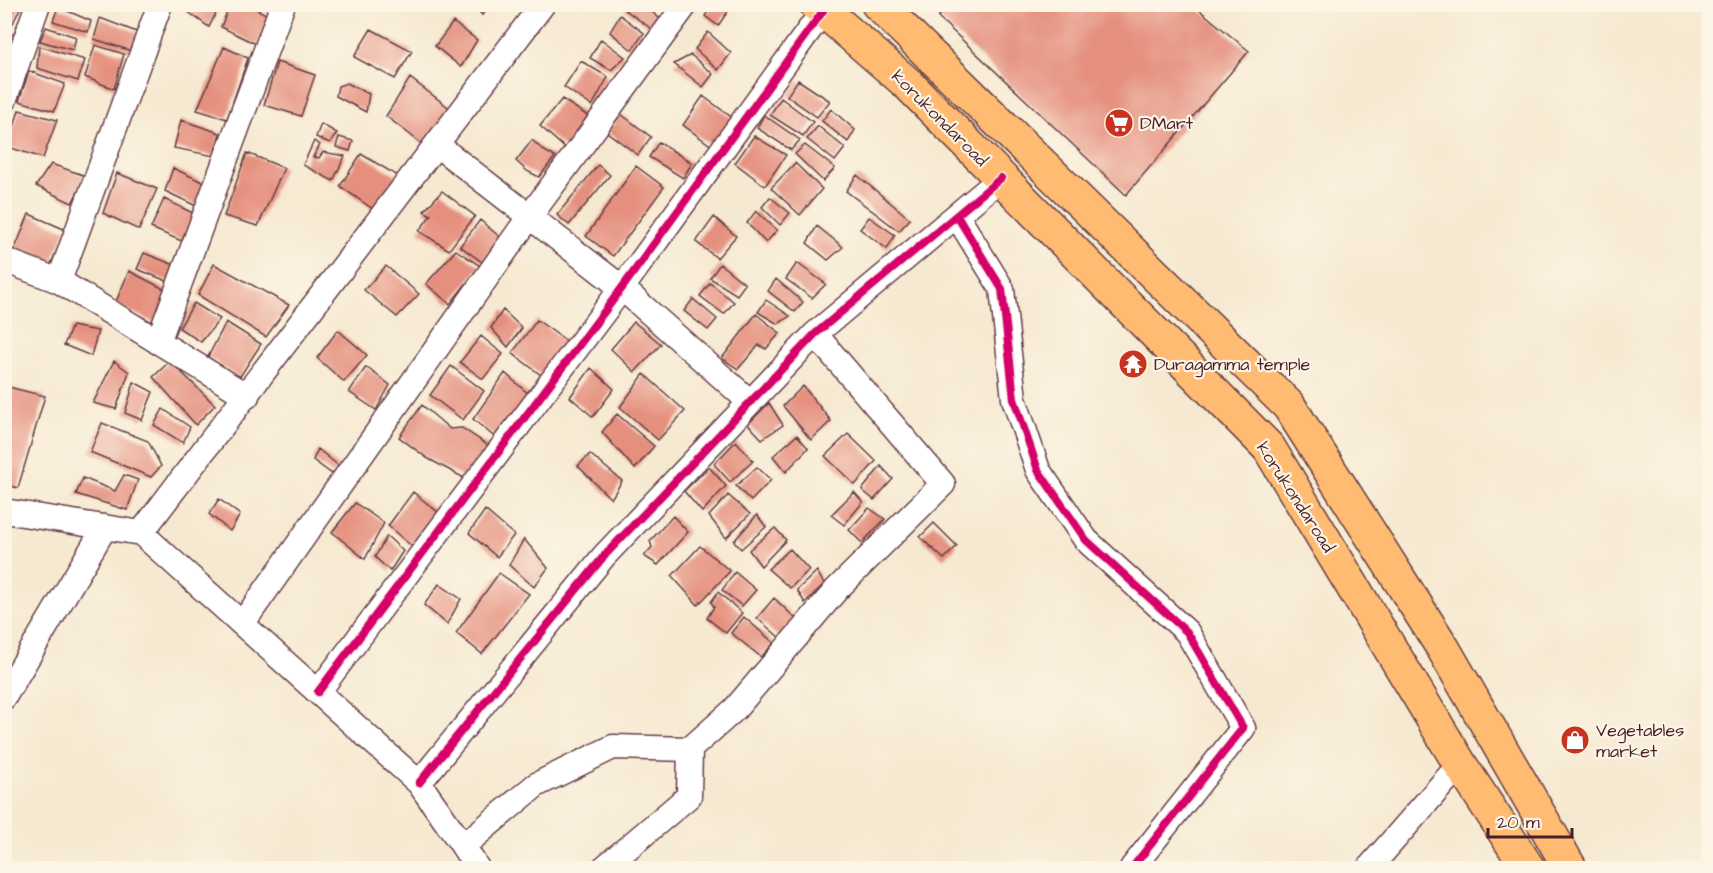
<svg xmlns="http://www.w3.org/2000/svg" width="1713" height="873" font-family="'Architects Daughter',sans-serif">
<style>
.building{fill:#e58f7e}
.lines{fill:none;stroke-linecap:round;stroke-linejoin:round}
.minor-casing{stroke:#643d44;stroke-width:27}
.primary-casing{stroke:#643d44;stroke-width:36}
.minor{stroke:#fff;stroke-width:24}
.primary{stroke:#ffbb71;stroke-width:33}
.cycleway-casing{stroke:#fcf5e5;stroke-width:11}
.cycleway{stroke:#d6006c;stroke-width:8}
.labels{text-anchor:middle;stroke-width:4.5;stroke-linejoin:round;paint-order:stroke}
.street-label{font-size:18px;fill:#4a1f2b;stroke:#fcf5e5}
.poi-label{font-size:18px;fill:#4a1f2b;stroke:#fcf5e5;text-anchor:start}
</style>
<rect width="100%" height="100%" fill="#fcf5e5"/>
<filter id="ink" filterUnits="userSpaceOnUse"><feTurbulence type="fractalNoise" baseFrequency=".0167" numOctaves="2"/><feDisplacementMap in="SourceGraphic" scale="12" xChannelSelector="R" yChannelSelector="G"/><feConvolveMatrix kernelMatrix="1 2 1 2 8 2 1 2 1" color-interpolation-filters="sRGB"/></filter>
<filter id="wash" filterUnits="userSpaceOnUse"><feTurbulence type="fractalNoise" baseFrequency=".008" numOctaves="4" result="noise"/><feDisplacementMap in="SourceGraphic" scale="24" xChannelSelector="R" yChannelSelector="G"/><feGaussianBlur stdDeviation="1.35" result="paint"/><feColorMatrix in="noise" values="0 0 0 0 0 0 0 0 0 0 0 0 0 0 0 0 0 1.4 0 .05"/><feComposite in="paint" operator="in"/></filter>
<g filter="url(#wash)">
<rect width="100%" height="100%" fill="#f6e9d1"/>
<g id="blocks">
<path class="building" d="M4,4H22L13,23L4,19Z
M230,4H246L270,16L258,45L221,27Z
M472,4H491L482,15Z
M630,4H643L660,19L653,30L624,9Z
M713,4H733L718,26L705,16Z
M949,4H1192L1249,51L1126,195L938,17Z
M181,5H220L209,27L180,6Z
M58,7L91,21L88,32L53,21Z
M620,15L644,33L632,50L610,32Z
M100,18L142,34L135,52L94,39Z
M453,22L477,40L461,67L435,46Z
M46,27L76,37L73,50L40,41Z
M371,29L412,51L395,79L354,57Z
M4,31L14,35L8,52L4,51Z
M708,32L731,53L718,70L695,49Z
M601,39L625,57L611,70L590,58Z
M95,45L124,54L114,89L85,77Z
M39,46L85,60L78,81L37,68Z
M224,47L248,58L227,119L197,110Z
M691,55L713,74L703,87L674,64Z
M581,61L608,77L592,106L564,87Z
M277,62L315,75L301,116L264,105Z
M29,71L65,84L54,111L19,101Z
M410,78L452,110L426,147L386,116Z
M798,80L830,101L817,117L787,96Z
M347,83L369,94L366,112L336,96L338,86Z
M703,96L734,119L713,147L683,125Z
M781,98L813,122L803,136L770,115Z
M562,99L588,116L566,149L540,126Z
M831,109L855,130L848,142L822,121Z
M19,110L57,120L43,158L8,147Z
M621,114L651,137L638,155L607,132Z
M764,115L800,140L791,150L757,128Z
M181,120L220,133L214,156L174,148Z
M321,124L337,133L330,143L316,137Z
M818,126L845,148L835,161L807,139Z
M754,136L786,155L765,186L735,163Z
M339,137L353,141L350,151L336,147Z
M532,140L543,150L555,157L539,177L527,171L516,161Z
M314,141L320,145L313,157L319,158L323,152L345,156L333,181L303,165Z
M659,142L692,163L683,178L649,157Z
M805,145L835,168L823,181L795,154Z
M247,153L284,168L258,226L224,216Z
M361,154L398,176L377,212L340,186Z
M795,163L822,189L800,215L771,188Z
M51,164L86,176L72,203L36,186Z
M598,165L610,175L569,225L557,215Z
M636,166L664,187L613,256L586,236Z
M173,168L207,184L196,206L165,191Z
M117,173L157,189L139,230L103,213Z
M857,175L910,219L899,231L846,191Z
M442,191L475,216L449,250L419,231L431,215L424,211Z
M770,197L790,213L780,225L762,207Z
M164,199L201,217L191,245L151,228Z
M756,211L777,230L766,243L747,223Z
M29,214L66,230L50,266L14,251Z
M714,217L736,236L717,258L696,242Z
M869,217L895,235L887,249L860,229Z
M480,220L501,238L482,262L460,246Z
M817,226L843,247L828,260L807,243Z
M456,250L480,266L450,304L426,284Z
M144,253L182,268L177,285L137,269Z
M797,263L826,284L812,298L786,279Z
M214,264L289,305L266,337L198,295Z
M720,264L745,284L737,295L710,278Z
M386,266L419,294L397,317L364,290Z
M129,271L172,293L161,326L115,304Z
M776,279L803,302L795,312L768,291Z
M710,283L734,302L724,314L700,296Z
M693,299L717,319L708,330L684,311Z
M766,300L790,316L778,324L758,312Z
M194,303L220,319L201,342L179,328Z
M503,310L522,328L508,347L491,328Z
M756,314L780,333L766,349L759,345L738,369L722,358Z
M537,320L572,345L545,378L512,353Z
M226,322L261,344L239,378L208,357Z
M634,322L661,344L635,372L611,349Z
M72,326L98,331L91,356L64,345Z
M338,330L367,355L344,382L317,358Z
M481,336L503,354L483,379L460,362Z
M114,361L129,372L116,409L93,403Z
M170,361L215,405L196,425L153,377Z
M451,366L484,391L463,420L430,395Z
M366,367L390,385L376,410L349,392Z
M591,368L614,389L593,417L570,397Z
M505,373L532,397L498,440L473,419Z
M644,374L685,411L658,440L620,407Z
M134,382L153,392L142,420L125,413Z
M4,386L45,396L18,488L4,484Z
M803,386L831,421L811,440L783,406Z
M769,403L783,425L762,439L748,424Z
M422,405L450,429L462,428L489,446L464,478L427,458L399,437Z
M163,409L190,427L183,443L154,425Z
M617,414L654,446L635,469L602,432Z
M102,423L148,441L161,466L151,477L90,452Z
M848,434L876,461L855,485L825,456Z
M797,435L808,448L786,472L773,456Z
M736,441L753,461L730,482L714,464Z
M318,449L340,467L332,474L313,460Z
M590,454L622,481L611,499L578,466Z
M881,466L893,479L874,500L862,490Z
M709,467L726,486L702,512L684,491Z
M757,467L771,480L751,501L736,486Z
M124,475L138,480L127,510L76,494L83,478L115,491Z
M413,492L439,513L415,549L388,526Z
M854,492L863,502L844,525L831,515Z
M728,495L750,514L726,538L709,516Z
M219,499L240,515L230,531L209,514Z
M355,503L384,523L365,559L332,532Z
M869,508L885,519L862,543L849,530Z
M485,510L514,535L497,557L469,533Z
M757,515L766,527L741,549L734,541Z
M673,516L688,532L658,565L644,556L652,547L650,541Z
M934,523L957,546L944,559L920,537Z
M775,528L786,540L761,566L749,550Z
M387,536L403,551L390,571L375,557Z
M524,539L548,568L534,587L509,565Z
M700,546L730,571L698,605L672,576Z
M790,549L809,570L790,588L768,569Z
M817,571L824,584L805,603L797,590Z
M735,572L756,590L742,606L722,590Z
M499,573L529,594L482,654L456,633Z
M439,584L461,599L447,624L424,605Z
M718,592L742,613L726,633L707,618L714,607L711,602Z
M774,598L796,619L780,638L757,618Z
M744,617L774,643L761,657L731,633Z"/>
</g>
</g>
<g filter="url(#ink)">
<use href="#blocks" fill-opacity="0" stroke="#643d44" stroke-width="1.5"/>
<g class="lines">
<g class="minor-casing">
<path id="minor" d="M4,101L38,4
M437,145L622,288L750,402
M957,216L1002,289L1014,399L1038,470L1086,540L1187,632L1243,728L1132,868
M4,260L59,281L247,396
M59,281L160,4
M158,342L283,4
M4,511L141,533L419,783L463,846L477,868
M141,533L543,4
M242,624L530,216L686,4
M318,692L622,288L823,11
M4,697L105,527
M419,783L604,556L815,334L1001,178
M463,846L536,785L613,747L690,749
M604,868L689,796L690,749L735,709L837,589L943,484L815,334
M1369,868L1460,764"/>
</g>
<g class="primary-casing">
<path id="primary" d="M816,4L908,84L1269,448L1460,764L1528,868
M878,4L1289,406L1443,648L1570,868"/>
</g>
<use href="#minor" class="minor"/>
<use href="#primary" class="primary"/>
<g class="cycleway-casing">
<path id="cycleway" d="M957,216L1002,289L1014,399L1038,470L1086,540L1187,632L1243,728L1132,868
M318,692L622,288L823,11
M419,783L604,556L815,334L1001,178"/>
</g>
<use href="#cycleway" class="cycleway"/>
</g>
</g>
<defs>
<g id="supermarket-disc" transform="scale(1.5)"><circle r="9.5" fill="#c8321e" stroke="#fcf5e5"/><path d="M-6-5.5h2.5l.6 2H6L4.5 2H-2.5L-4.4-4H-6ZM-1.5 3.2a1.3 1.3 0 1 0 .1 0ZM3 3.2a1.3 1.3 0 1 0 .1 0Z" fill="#fff"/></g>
<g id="temple-disc" transform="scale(1.5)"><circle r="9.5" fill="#c8321e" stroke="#fcf5e5"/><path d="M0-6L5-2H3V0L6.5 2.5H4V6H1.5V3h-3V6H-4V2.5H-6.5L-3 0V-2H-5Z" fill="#fff"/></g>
<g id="shop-disc" transform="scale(1.5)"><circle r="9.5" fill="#c8321e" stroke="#fcf5e5"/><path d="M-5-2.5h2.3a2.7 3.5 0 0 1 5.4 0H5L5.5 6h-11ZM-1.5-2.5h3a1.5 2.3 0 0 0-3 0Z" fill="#fff"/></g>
</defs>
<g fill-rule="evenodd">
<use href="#supermarket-disc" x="1119" y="123"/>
<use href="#temple-disc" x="1133" y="364"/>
<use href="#shop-disc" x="1575" y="740"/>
</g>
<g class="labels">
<g class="street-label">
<text transform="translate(940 118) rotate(45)" y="6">korukondaroad</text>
<text transform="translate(1296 497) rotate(57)" y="6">korukondaroad</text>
</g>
<g class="poi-label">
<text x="1140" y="129">DMart</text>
<text x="1154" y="370">Duragamma temple</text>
<text x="1596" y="736">Vegetables<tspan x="1596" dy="21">market</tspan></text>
</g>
</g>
<rect width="1713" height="873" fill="none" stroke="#fcf5e5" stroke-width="24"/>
<path d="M1488 828v9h84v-9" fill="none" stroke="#4a1f2b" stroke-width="3"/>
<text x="1497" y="828" font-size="18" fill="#4a1f2b" stroke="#fcf5e5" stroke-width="4.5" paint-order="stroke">20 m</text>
</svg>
